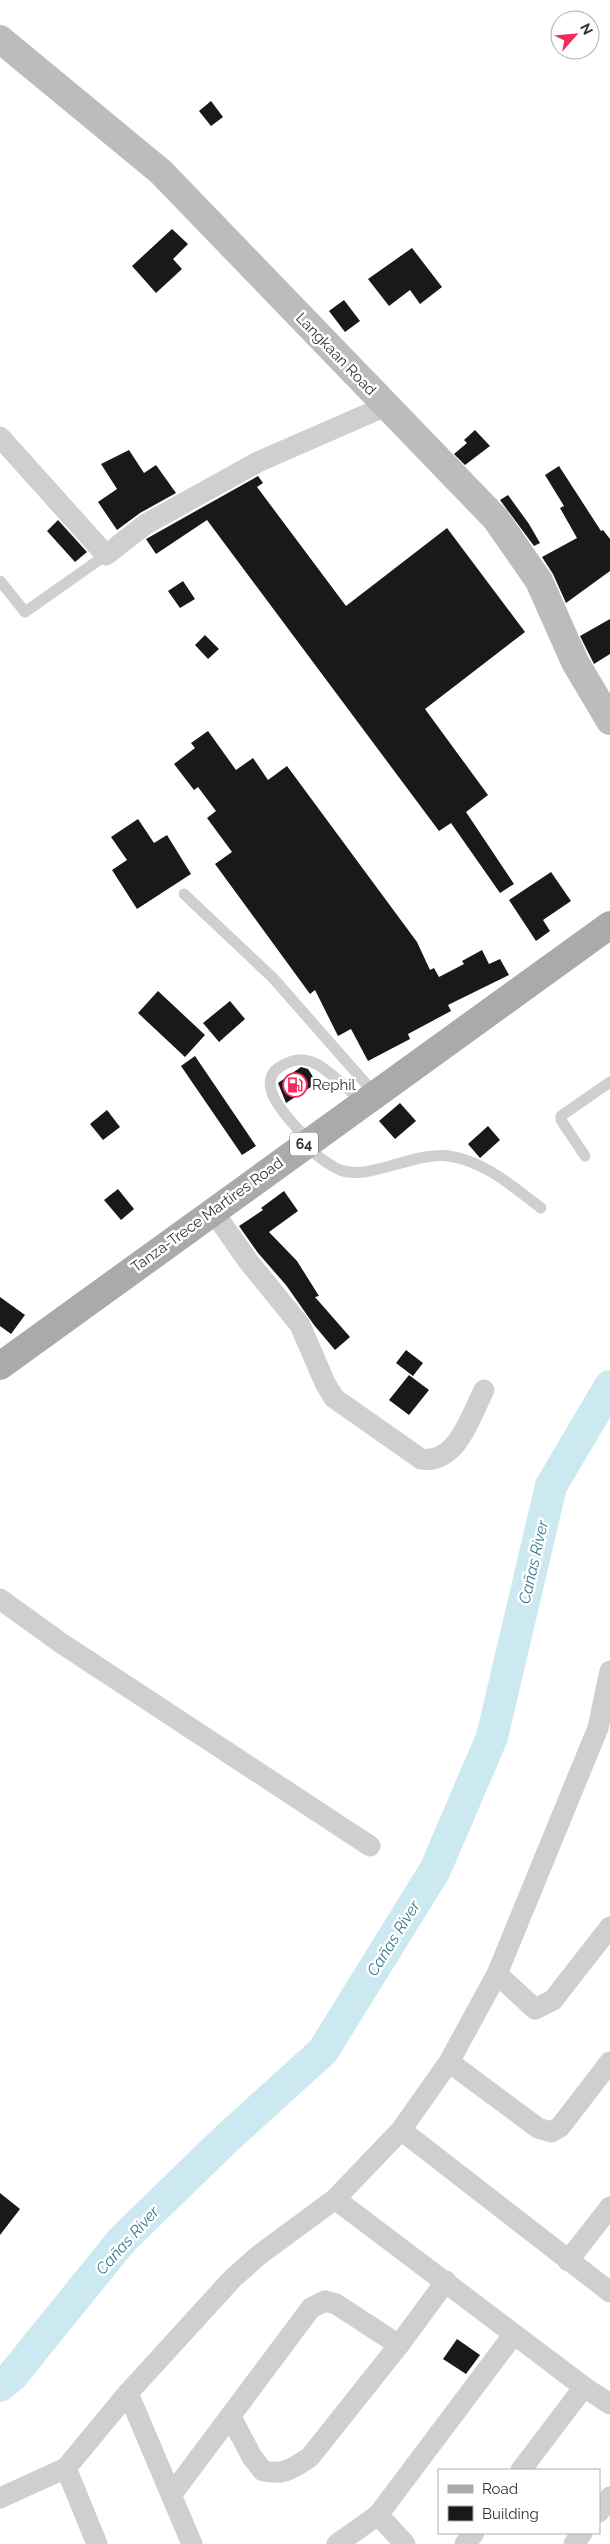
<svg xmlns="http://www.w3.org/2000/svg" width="610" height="2544" font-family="Raleway,sans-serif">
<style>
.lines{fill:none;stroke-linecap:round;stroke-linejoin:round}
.river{stroke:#cce8f0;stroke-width:32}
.building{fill:#191919}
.lane{stroke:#cfcfcf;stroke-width:11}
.street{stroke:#cfcfcf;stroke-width:21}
.secondary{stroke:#bcbcbc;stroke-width:28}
.primary{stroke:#aaa;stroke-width:28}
.labels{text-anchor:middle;stroke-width:5;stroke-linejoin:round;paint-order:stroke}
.shield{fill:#fff;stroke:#707070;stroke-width:1}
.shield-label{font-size:14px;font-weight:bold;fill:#323232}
.street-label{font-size:15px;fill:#323232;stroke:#fff}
.poi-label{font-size:15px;fill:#323232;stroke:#fff;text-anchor:start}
.water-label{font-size:16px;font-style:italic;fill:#347c8f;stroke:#fff}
</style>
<rect width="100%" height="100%" fill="#fff"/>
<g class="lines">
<path class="river" d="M0,2386L12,2376L122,2240L225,2140L323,2051L435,1870L492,1737L551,1486L610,1386"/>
</g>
<path class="building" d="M211,101L223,117L211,126L199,111Z
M172,229L188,244L173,259L182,269L156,293L132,266Z
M412,248L442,287L420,304L410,290L389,306L368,279Z
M344,300L360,321L345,332L329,311Z
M475,430L490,446L465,465L454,454L467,443L464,440Z
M129,450L144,473L156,465L176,493L140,513L117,530L98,502L117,489L101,464Z
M559,466L601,531L603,530L610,539V571L566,603L553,574L542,557L577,538L560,508L564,506L545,475Z
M258,476L263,483L257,487L346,606L447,528L525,632L425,709L488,795L466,812L514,884L500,893L451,823L439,831L207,520L156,554L146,539Z
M508,495L529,524L540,543L534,546L500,500Z
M58,520L87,552L75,562L47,531Z
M183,581L195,599L180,608L168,591Z
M610,619V654L594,664L580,636Z
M205,635L219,649L208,659L195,645Z
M208,731L236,770L253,758L268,780L287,766L417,942L430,970L434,968L439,977L464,964L462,961L482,950L489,964L500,959L509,975L448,1005L451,1011L408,1034L410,1039L368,1061L351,1029L338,1036L315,990L310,994L215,864L232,852L207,818L216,811L198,787L194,790L174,764L195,748L191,743Z
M138,819L154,843L167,835L191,874L137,909L112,870L127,860L111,837Z
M551,872L571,901L543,920L550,931L536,941L509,900Z
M158,991L205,1035L185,1057L138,1013Z
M230,1001L245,1019L219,1042L203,1023Z
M195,1056L256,1146L242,1155L181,1066Z
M301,1067L308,1069L317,1083L286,1103L278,1083Z
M400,1103L416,1121L395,1139L379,1121Z
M107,1110L120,1127L103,1140L90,1124Z
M488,1126L500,1140L480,1158L468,1144Z
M118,1189L134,1209L121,1220L104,1200Z
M284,1191L298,1211L269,1232L297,1261L319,1296L315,1297L350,1337L335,1350L314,1325L286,1285L258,1253L239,1226L263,1210L261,1208Z
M0,1297L25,1315L11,1334L0,1326Z
M406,1350L423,1363L413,1376L396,1363Z
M409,1375L429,1390L409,1415L389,1400Z
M0,2193L20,2209L0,2235Z
M457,2339L480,2355L466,2374L443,2359Z"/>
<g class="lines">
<path class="lane" d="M0,581L25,612L106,555
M184,894L273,978L375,1094
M309,1141C294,1124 248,1083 283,1065C292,1060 303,1058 312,1062C326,1067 351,1092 363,1102
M305,1146C316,1154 327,1165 340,1170C370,1181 415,1151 449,1156C486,1162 512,1186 541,1208
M585,1156L561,1120V1116L610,1082"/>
<path class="street" d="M0,437L106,555L146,524L258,462L386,406
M213,1211L248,1261L300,1325L325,1383L334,1398L421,1459C457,1465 471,1415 484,1390
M0,1599L61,1643L370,1846
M497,1974L535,2009L553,2000L610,1927
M449,2062L538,2128L551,2132L560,2127L610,2062
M401,2130L610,2292
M335,2199L584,2387L610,2404
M568,2261L610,2207
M128,2393L192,2544
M231,2417L252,2457L263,2471C285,2475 292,2469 310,2457L399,2345L446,2281
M66,2468L97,2544
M521,2470L584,2387
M172,2494L311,2308L325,2301L336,2304L399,2345
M0,2498L66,2468L128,2393L233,2278L259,2255L335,2199L401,2130L449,2062L497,1974L598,1728L610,1671
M599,2512L610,2497
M378,2515L405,2544
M337,2544L378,2515L514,2334
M465,2544L474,2533
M574,2544L582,2533"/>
<path class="secondary" d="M0,39L161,172L496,519L539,581L575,662L610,721"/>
<path class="primary" d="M0,1366L610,925"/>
</g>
<defs>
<g id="fuel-ring" transform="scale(1.25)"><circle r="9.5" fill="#fff" stroke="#f42a5d" stroke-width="1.5"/><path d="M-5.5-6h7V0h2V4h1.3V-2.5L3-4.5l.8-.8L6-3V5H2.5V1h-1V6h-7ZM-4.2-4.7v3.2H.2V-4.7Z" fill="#f42a5d"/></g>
</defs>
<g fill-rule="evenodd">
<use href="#fuel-ring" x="295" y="1085"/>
</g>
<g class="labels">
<rect class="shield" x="290" y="1132.5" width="28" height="23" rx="4"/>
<g class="shield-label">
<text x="304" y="1149">64</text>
</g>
<g class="street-label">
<text transform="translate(336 354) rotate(46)" y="5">Langkaan Road</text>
<text transform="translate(207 1215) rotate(-36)" y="5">Tanza-Trece Martires Road</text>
</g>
<g class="poi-label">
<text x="312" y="1090">Rephil</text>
</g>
<g class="water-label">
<text transform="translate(533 1562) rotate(-77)" y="6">Cañas River</text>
<text transform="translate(393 1938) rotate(-58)" y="6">Cañas River</text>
<text transform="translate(127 2240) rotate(-48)" y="6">Cañas River</text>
</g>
</g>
<rect x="438" y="2469" width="162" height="65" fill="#ffffff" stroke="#adadad"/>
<rect x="448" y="2485" width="25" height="8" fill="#aaaaaa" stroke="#adadad"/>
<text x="482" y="2494" font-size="15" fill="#323232">Road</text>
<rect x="448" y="2506" width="25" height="15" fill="#191919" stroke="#adadad"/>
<text x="482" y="2519" font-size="15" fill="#323232">Building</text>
<g transform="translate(575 35) rotate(63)"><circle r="24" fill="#ffffff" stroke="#adadad"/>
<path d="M0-4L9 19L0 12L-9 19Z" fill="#f42a5d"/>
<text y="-8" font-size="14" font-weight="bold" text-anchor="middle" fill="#323232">N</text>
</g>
</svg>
